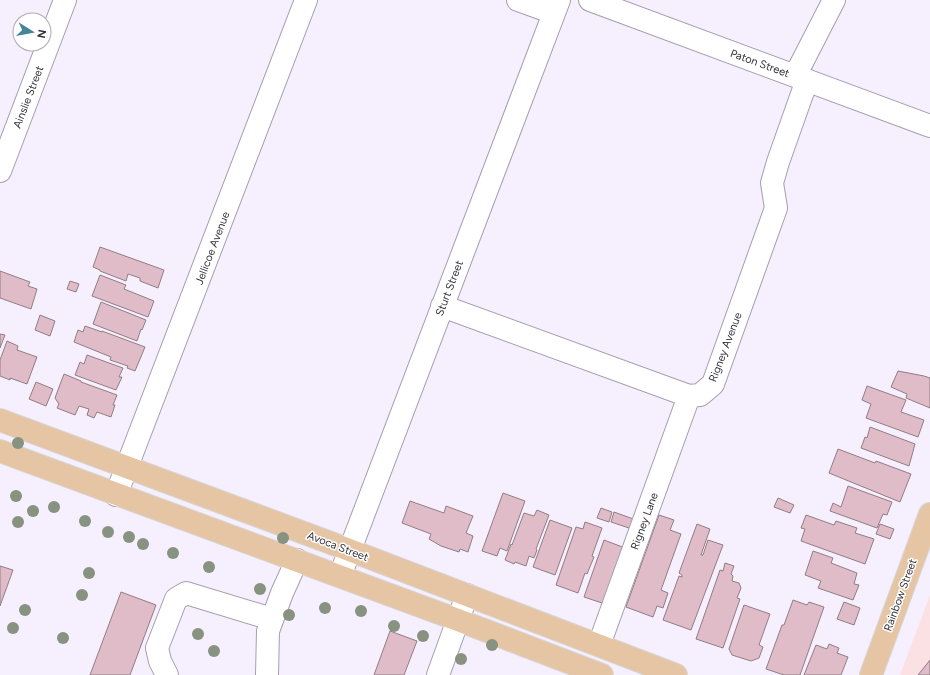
<svg xmlns="http://www.w3.org/2000/svg" width="930" height="675" font-family="Figtree,sans-serif">
<style>
.education{fill:#fce1e4}
.building{fill:#e0bcc8;stroke:#917d84}
.lines{fill:none;stroke-linecap:round;stroke-linejoin:round}
.minor-casing{stroke:#a69eaf;stroke-width:24}
.major-casing{stroke:#d6d6d7;stroke-width:24}
.minor{stroke:#fff;stroke-width:22}
.major{stroke:#e6c5a4;stroke-width:22}
.tree{fill:#879280}
.labels{text-anchor:middle;stroke-width:3;stroke-linejoin:round;paint-order:stroke}
.street-label{font-size:11px;fill:#343138;stroke:#fff}
</style>
<rect width="100%" height="100%" fill="#f6effe"/>
<path class="education" d="M930,595V675H900Z"/>
<path class="building" d="M100,247L164,270L158,288L140,281V278L128,274L126,281L100,271V270L93,267Z
M0,271L30,282L28,286L37,289L31,309L0,298Z
M100,275L126,285L124,289L154,301L148,317L92,296Z
M70,281L79,284L76,292L67,289Z
M101,302L146,320L142,330L141,329L137,341L93,324Z
M40,315L55,321L50,336L35,330Z
M85,326L102,332V331L145,347L135,371L127,368L128,366L110,360L111,357L74,342L78,330L83,332Z
M0,334L5,335L0,348Z
M7,341L18,346L17,350L37,357L27,384L10,378V380L0,376V360Z
M87,355L123,368L119,377H122L116,390L75,375L80,362L84,364Z
M898,371L924,376L930,378V408L906,398L907,394L891,387Z
M64,374L81,381V382L117,395L113,405H115L111,417L97,412L94,418L87,415L89,409L79,406L75,415L57,408L59,404L55,398Z
M36,382L53,389L46,406L29,399Z
M867,386L906,400L901,412L924,420L918,437L866,418L871,404L862,400Z
M870,427L915,444L909,466L861,448L865,437L867,438Z
M838,449L875,463L876,461L911,474L900,502L829,473Z
M848,486L892,502L887,515L883,514L877,528L830,511L833,503L841,507Z
M503,493L525,501L507,551L500,548L497,556L482,551Z
M778,498L794,505L790,513L774,507Z
M410,501L444,513L446,506L473,516L466,533L473,536L468,552L460,549L459,552L441,546L429,539L431,534L402,523Z
M601,508L612,512L609,522L597,518Z
M537,510L549,515L536,549L537,550L534,558L529,556L526,566L515,562L514,564L505,560L511,544L512,545L524,513L534,516Z
M614,512L639,521L635,530L611,522Z
M659,515L674,520L670,530L681,534L661,590L668,593L663,608L657,606L653,617L626,607Z
M806,515L834,525L836,521L857,528L855,533L874,539L865,564L801,541L805,529L801,528Z
M550,520L572,528L555,575L533,567Z
M585,522L602,528L592,556L594,557L587,574L585,573L578,593L556,585L576,527L583,529Z
M697,524L710,529L701,555H703L708,540L723,545L691,630L663,620L679,576L682,577V575L679,573Z
M880,524L894,529L890,539L876,534Z
M604,540L625,548L605,604L584,597Z
M813,551L833,558L831,563L857,573L854,584L859,585L853,600L818,588L821,581L805,575Z
M725,563L734,566L731,574L733,576L732,581L739,583L741,588L737,598L740,599L723,648L696,639L720,570L723,571Z
M0,566L13,570L0,606Z
M121,592L156,605L130,675H90Z
M793,600L807,605L809,602L824,607L800,675H784L766,669L782,625H784Z
M844,602L860,608L854,625L837,619Z
M744,605L770,614L759,645L763,647L759,658L751,661L732,655L729,649Z
M390,631L417,641L404,675H374Z
M829,644L839,648L837,653L848,657L841,675H804L816,645L827,649Z
M930,660V675H918Z"/>
<g class="lines">
<g class="minor-casing">
<path id="minor" d="M518,0L554,13
M590,0L930,126
M795,76L834,0
M0,171L65,0
M442,306L689,396L700,395L713,384L776,208L772,183L778,162L807,80
M116,495L306,0
M340,576L559,0
M599,645L689,396
M167,675L160,661L157,648L176,599L186,593L272,619
M267,675L268,631L282,593L297,560
M438,675L467,595"/>
</g>
<g class="major-casing">
<path id="major" d="M0,420L331,543L676,675
M0,451L458,620L602,675
M871,675L930,514"/>
</g>
<use href="#minor" class="minor"/>
<use href="#major" class="major"/>
</g>
<g class="tree">
<circle cx="18" cy="443" r="6"/>
<circle cx="16" cy="496" r="6"/>
<circle cx="54" cy="507" r="6"/>
<circle cx="33" cy="511" r="6"/>
<circle cx="85" cy="521" r="6"/>
<circle cx="18" cy="522" r="6"/>
<circle cx="108" cy="532" r="6"/>
<circle cx="129" cy="537" r="6"/>
<circle cx="283" cy="538" r="6"/>
<circle cx="143" cy="544" r="6"/>
<circle cx="173" cy="553" r="6"/>
<circle cx="209" cy="567" r="6"/>
<circle cx="89" cy="573" r="6"/>
<circle cx="260" cy="589" r="6"/>
<circle cx="82" cy="595" r="6"/>
<circle cx="325" cy="608" r="6"/>
<circle cx="25" cy="610" r="6"/>
<circle cx="361" cy="611" r="6"/>
<circle cx="289" cy="615" r="6"/>
<circle cx="394" cy="626" r="6"/>
<circle cx="13" cy="628" r="6"/>
<circle cx="198" cy="634" r="6"/>
<circle cx="423" cy="636" r="6"/>
<circle cx="63" cy="638" r="6"/>
<circle cx="492" cy="645" r="6"/>
<circle cx="214" cy="651" r="6"/>
<circle cx="461" cy="659" r="6"/>
</g>
<g class="labels">
<g class="street-label">
<text transform="translate(760 63) rotate(20)" y="4">Paton Street</text>
<text transform="translate(28 97) rotate(-69)" y="4">Ainslie Street</text>
<text transform="translate(212 248) rotate(-69)" y="4">Jellicoe Avenue</text>
<text transform="translate(449 288) rotate(-69)" y="4">Sturt Street</text>
<text transform="translate(725 347) rotate(-69)" y="4">Rigney Avenue</text>
<text transform="translate(644 521) rotate(-70)" y="4">Rigney Lane</text>
<text transform="translate(338 546) rotate(21)" y="4">Avoca Street</text>
<text transform="translate(900 595) rotate(-70)" y="4">Rainbow Street</text>
</g>
</g>
<g transform="translate(32 32) rotate(101)"><circle r="19" fill="#ffffff" stroke="#aeadaf"/>
<path d="M0-3L7 15L0 10L-7 15Z" fill="#448597"/>
<text y="-6" font-size="11" font-weight="bold" text-anchor="middle" fill="#343138">N</text>
</g>
</svg>
